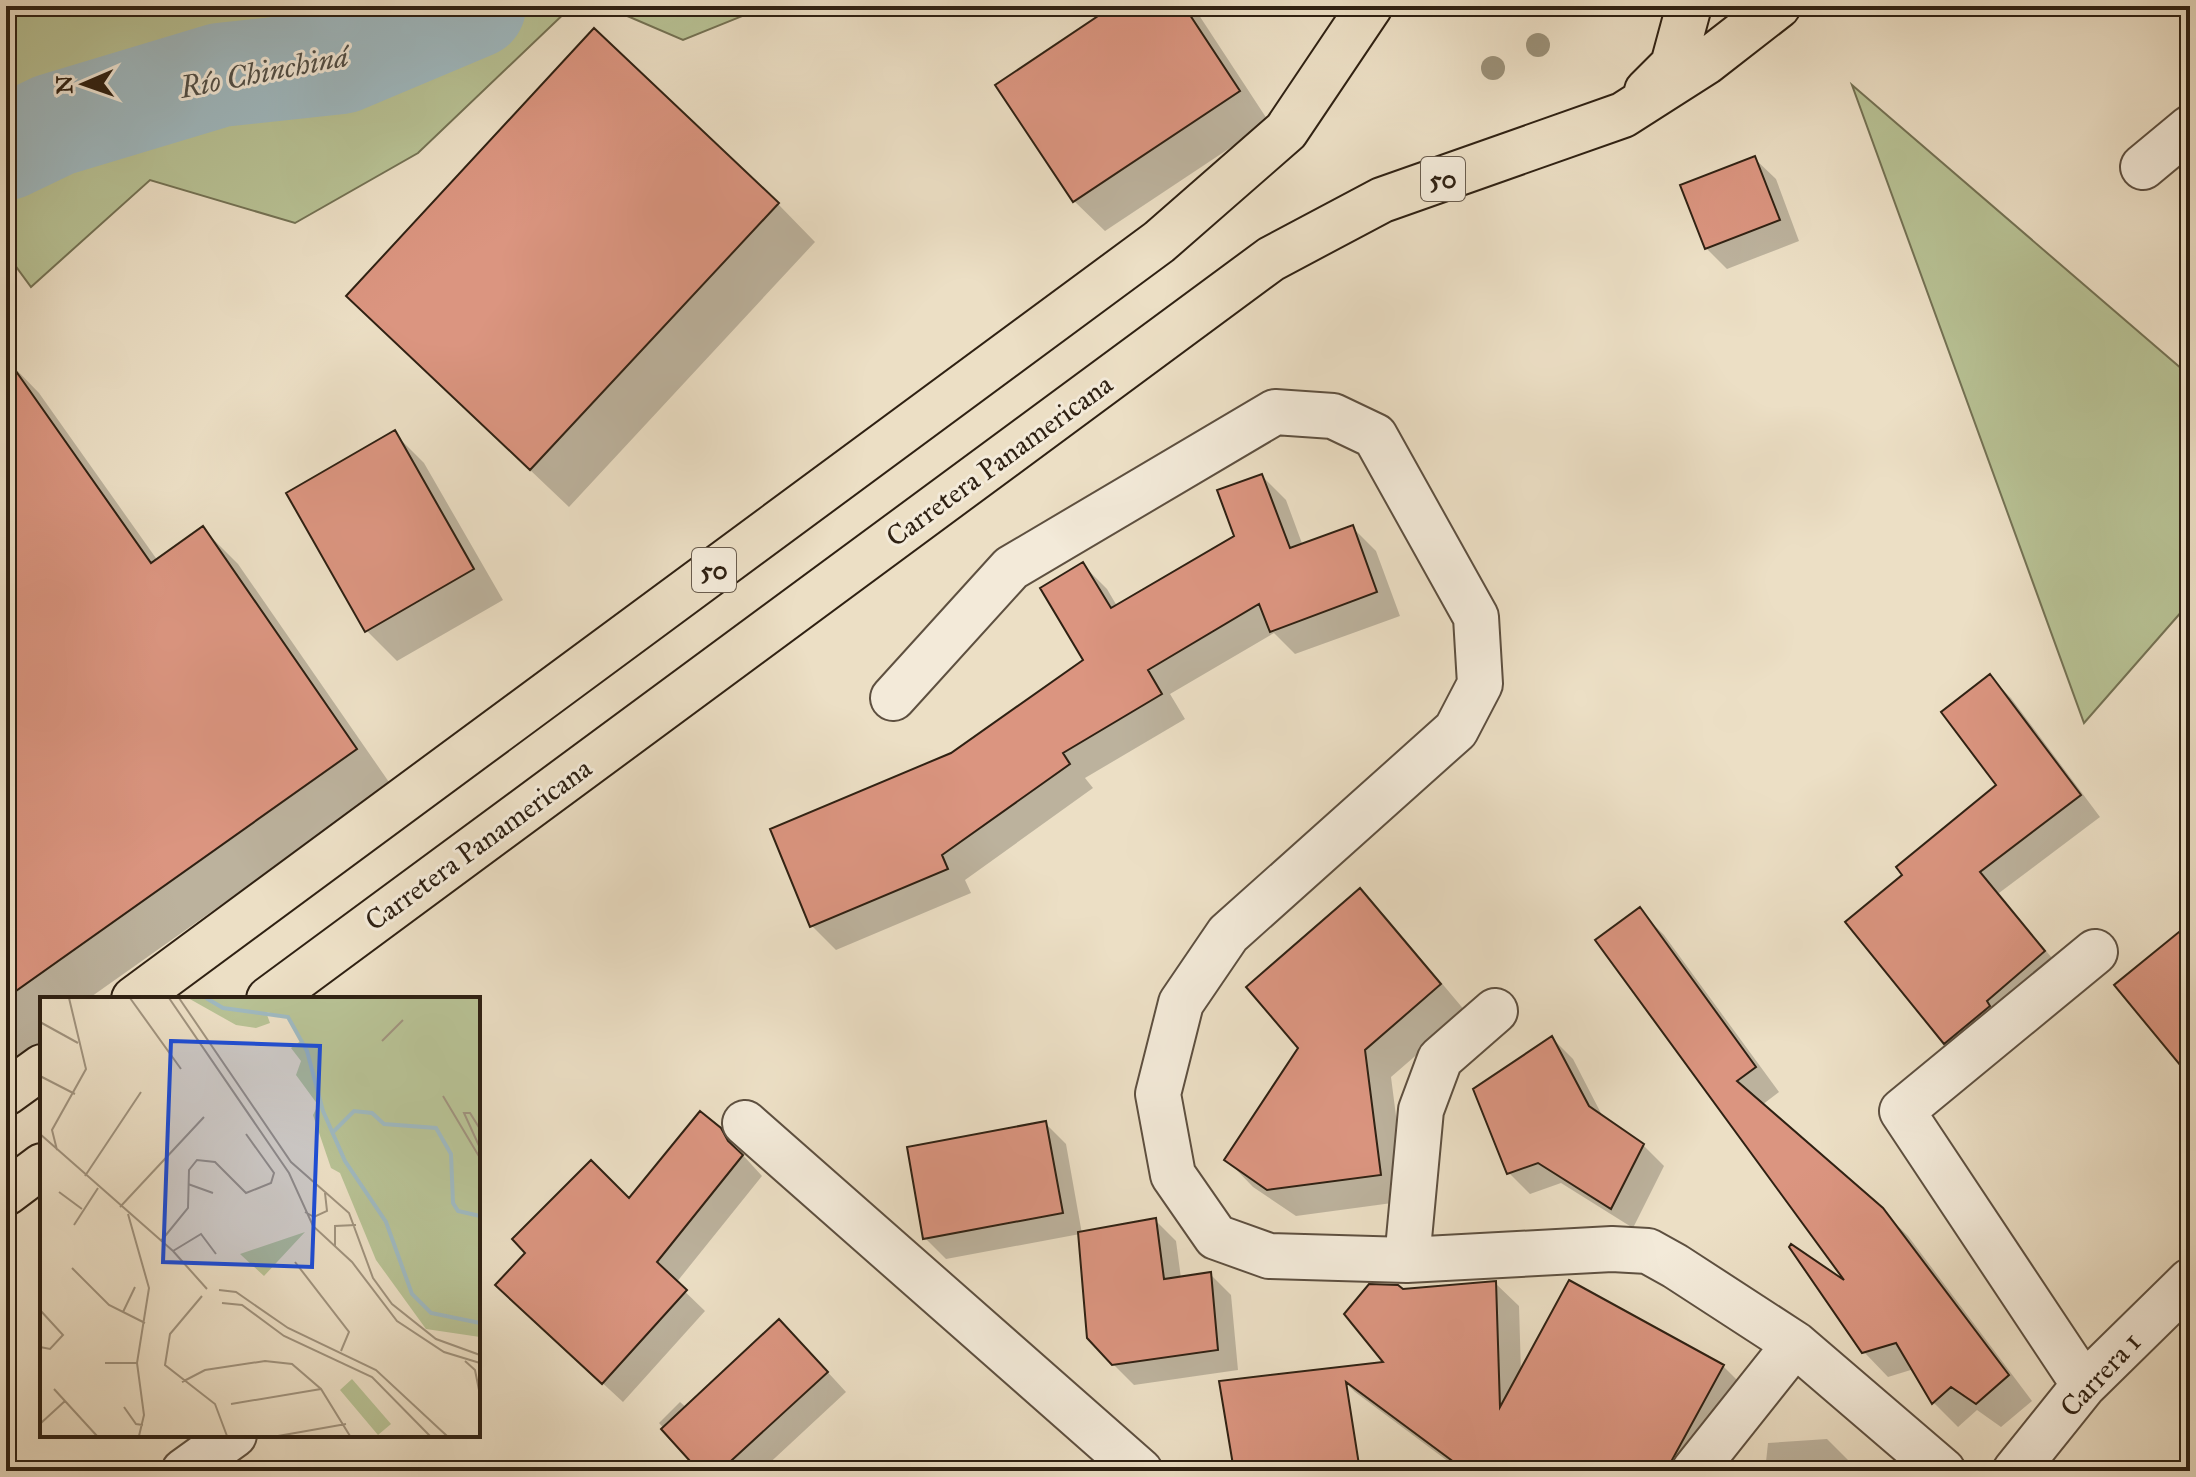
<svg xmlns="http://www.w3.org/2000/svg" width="2196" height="1477" font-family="'IM FELL Great Primer',serif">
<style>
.green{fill:#b8c295;stroke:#747254;stroke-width:2}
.shadow{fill:#0003}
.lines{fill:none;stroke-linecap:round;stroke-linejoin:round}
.river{stroke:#9fb9c0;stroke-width:104}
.building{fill:#db9580;stroke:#2f2113;stroke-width:2}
.minor-casing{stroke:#5e5040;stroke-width:48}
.highway-casing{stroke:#2f2113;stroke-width:48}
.minor{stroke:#f3ead9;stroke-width:44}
.highway{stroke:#ecdfc5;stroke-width:44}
.tree{fill:#9b9179}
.labels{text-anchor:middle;stroke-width:6;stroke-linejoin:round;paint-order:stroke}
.shield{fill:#f3ead9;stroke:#6a5d4e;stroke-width:2}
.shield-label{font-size:26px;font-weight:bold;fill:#2f2113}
.street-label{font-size:28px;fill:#2f2113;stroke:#f3ead9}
.water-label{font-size:30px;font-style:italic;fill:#514f47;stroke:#f3ead9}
.inset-river{fill:none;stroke:#9fb9c0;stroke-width:4}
.inset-road{fill:none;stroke:#a0937e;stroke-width:2}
.view{fill:#1d4ed8;fill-opacity:0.15;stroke:#1d4ed8;stroke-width:4}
.inset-edge{fill:none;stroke:#2f2113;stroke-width:4}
</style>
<rect width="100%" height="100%" fill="#ecdfc5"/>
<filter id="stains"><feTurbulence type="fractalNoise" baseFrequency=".0025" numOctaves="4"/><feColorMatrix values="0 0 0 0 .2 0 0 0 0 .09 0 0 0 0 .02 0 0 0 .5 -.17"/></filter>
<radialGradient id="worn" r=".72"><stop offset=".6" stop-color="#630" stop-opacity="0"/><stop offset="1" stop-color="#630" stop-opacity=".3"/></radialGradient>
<path class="green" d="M6,6H572L418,153L295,223L150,180L31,287L6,253Z
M604,6H767L683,40Z
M1852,85L2190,376V602L2084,723Z"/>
<path class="shadow" d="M1116,6H1193L1269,122L1105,231L1074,201Z
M1755,159L1776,179L1799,241L1727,269L1706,248Z
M778,204L815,242L569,507L386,333Z
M6,359L39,393L158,561L203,529L238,564L391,785L88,999H42V1064L6,1091Z
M394,433L424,463L503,600L397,661L367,631Z
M1262,476L1286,500L1303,546L1352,527L1376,551L1400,616L1295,654L1274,633L1170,694L1185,719L1085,778L1093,788L965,880L971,893L836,950L812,926L952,754L1086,660L1083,565L1107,589L1117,606L1236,536Z
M1990,677L2011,698L2100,817L1999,893L2064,973L1966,1063L1946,1043L1905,875L1999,786Z
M1360,891L1386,917L1466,1012L1391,1077L1407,1201L1296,1216L1253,1187L1227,1160L1301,1048Z
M1639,910L1664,935L1779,1092L1762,1105L1882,1210L1908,1236L2032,1401L2001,1427L1977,1410L1958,1427L1934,1403L1914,1369L1888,1377L1864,1352L1851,1287Z
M1552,1038L1573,1059L1604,1119L1643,1145L1664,1166L1633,1228L1561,1183L1530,1194L1509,1173Z
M1045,1123L1066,1144L1082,1234L1155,1220L1176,1241L1181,1278L1210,1274L1231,1295L1238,1370L1134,1385L1113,1364L1080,1234L946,1259L925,1238Z
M720,1130L762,1176L676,1283L705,1311L623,1402L518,1305L629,1201Z
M1495,1283L1519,1306L1521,1373L1723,1366L1747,1390L1702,1471H1461L1355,1392L1333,1370L1387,1364L1402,1291Z
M799,1341L846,1392L761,1471H702L659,1423L680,1402L687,1408Z
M1827,1439L1859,1471H1765L1768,1443Z"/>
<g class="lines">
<path class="river" d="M6,148L54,125L220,75L341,62L474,6"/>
</g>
<path class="building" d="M1113,6H1184L1240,91L1073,202L995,85Z
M594,28L779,203L530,470L346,296Z
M1755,156L1780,220L1705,249L1680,185Z
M6,357L151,563L203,526L357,749L6,998Z
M395,430L474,569L365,632L286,493Z
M1262,474L1290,548L1353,525L1377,592L1270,632L1259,604L1148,670L1162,694L1063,753L1070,764L942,855L948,869L810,927L770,829L951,753L1083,660L1040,588L1083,562L1111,608L1234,536L1217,490Z
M1990,674L2081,795L1980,872L2045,951L1987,1001L1990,1006L1944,1044L1845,922L1902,875L1896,867L1996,785L1941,712Z
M1360,888L1441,984L1365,1050L1381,1175L1267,1190L1224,1160L1298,1048L1246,987Z
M1640,907L1756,1067L1737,1081L1883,1208L2009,1375L1976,1404L1951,1387L1932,1404L1896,1343L1862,1353L1789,1247L1791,1244L1844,1280L1595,940Z
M2190,923V1077L2114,985Z
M1552,1036L1589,1106L1644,1144L1611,1209L1538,1163L1507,1174L1473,1089Z
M700,1111L721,1128L728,1141L743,1155L657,1262L687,1290L602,1384L495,1285L525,1253L512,1239L591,1160L629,1198Z
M1046,1121L1063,1213L923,1239L907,1147Z
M1156,1218L1164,1279L1211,1272L1218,1350L1112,1365L1087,1338L1078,1232Z
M1569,1280L1724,1365L1666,1471H1466L1346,1382L1360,1471H1234L1219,1381L1383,1362L1344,1314L1369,1284L1398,1285L1403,1289L1496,1281L1500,1407Z
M779,1319L828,1372L720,1471H699L661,1429Z"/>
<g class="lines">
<g class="minor-casing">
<path id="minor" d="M2143,167L2190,128
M893,698L1011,568L1275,412L1333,416L1375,436L1476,617L1480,684L1456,730L1228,934L1181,1003L1158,1094L1173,1175L1216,1237L1269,1256L1407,1260L1612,1249L1648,1251L1675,1266L1795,1344L1943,1471
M745,1123L1140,1471
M1407,1260L1421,1110L1440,1059L1495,1011
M2084,1385L1902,1111L2095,952
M184,1471L234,1435
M1694,1471L1795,1344
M2015,1471L2084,1385L2190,1281"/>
</g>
<g class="highway-casing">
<path id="highway" d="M1647,91L1673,65L1689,6
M134,999L1159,242L1286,131L1370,6
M269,999L1271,259L1382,200L1623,115L1706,62L1778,6
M6,1093L42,1067
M6,1193L42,1166"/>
</g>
<use href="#minor" class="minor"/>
<use href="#highway" class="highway"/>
</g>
<g class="tree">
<circle cx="1538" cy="45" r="12"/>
<circle cx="1493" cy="68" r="12"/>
</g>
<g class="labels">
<g class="shield">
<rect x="1421" y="157" width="44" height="44" rx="6"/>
<rect x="692" y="548" width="44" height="44" rx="6"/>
</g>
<g class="shield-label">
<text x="1443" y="188">50</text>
<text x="714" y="579">50</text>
</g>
<g class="street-label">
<text transform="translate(999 460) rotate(-36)" y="10">Carretera Panamericana</text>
<text transform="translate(478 844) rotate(-36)" y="10">Carretera Panamericana</text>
<text transform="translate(2100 1374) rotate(-47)" y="10">Carrera 1</text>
</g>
<g class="water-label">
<text transform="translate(264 72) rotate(-11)" y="10">Río Chinchiná</text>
</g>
</g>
<g transform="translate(40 997)">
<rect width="440" height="440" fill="#ecdfc5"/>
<path d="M148,1H440V340L386,332L336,263L300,176L291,171L273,118L278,108L256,78L261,64L251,51L262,43L248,20L226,15L230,26L216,31L196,28ZM265,235L224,279L200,257ZM312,382L351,427L338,438L300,393Z" fill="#b8c295"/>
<path class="inset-river" d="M166,1L183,11L248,20L267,54L283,114L305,164L346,225L372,297L391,316L440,326M293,135L314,114L332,116L344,127L396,131L411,157L413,206L418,214L440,219"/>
<path class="inset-road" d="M90,1L141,72M129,1L249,176L273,229L312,265L357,324L404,355L440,366M139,1L251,165L309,216L333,281L352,307L396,342L440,358M0,25L38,46M342,44L363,23M0,79L35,97M403,99L440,161M440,132L430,116H424L440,151M0,137L133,254L167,292M17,153L12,133L46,72L29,1M45,179L101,95M148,187L173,196M19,195L42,212M80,210L164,120M265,215L274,220L287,214L285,196M88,217L109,291L97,366L104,418L99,439M34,228L58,191M121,244L148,211L149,173L157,163L175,165L206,196L231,186L234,176L206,137M295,249V229L316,228M133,254L161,237L176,257M255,265L309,335L301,354M32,271L69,308L105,326M179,293L196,295L248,331L336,373L407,439M162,299L130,337L125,368L175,407L187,439M182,306L202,308L244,339L332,380L390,439M0,313L23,338L10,352L0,350M83,315L95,290M425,364L435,373L440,398M65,366H97M142,385L165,373L225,364L252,367L281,392L310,439M14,392L57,439M191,407L281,392M84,410L96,427L103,428M1,426L25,404M238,439L306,427"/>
<path class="view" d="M131,44L280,49L272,270L123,265Z"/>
<rect width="440" height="440" class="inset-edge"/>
</g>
<rect width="2196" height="1477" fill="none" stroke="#ecdfc5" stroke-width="32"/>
<rect x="8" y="8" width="2180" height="1461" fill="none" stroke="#2f2113" stroke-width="4"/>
<rect x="16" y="16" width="2164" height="1445" fill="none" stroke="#2f2113" stroke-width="2"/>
<g transform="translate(84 84) rotate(268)" stroke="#f3ead9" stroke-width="6" paint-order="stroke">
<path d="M0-6L14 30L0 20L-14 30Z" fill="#2f2113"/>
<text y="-12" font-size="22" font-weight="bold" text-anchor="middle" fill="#2f2113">N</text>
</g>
<rect width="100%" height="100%" filter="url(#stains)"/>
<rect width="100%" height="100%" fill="url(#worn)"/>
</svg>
